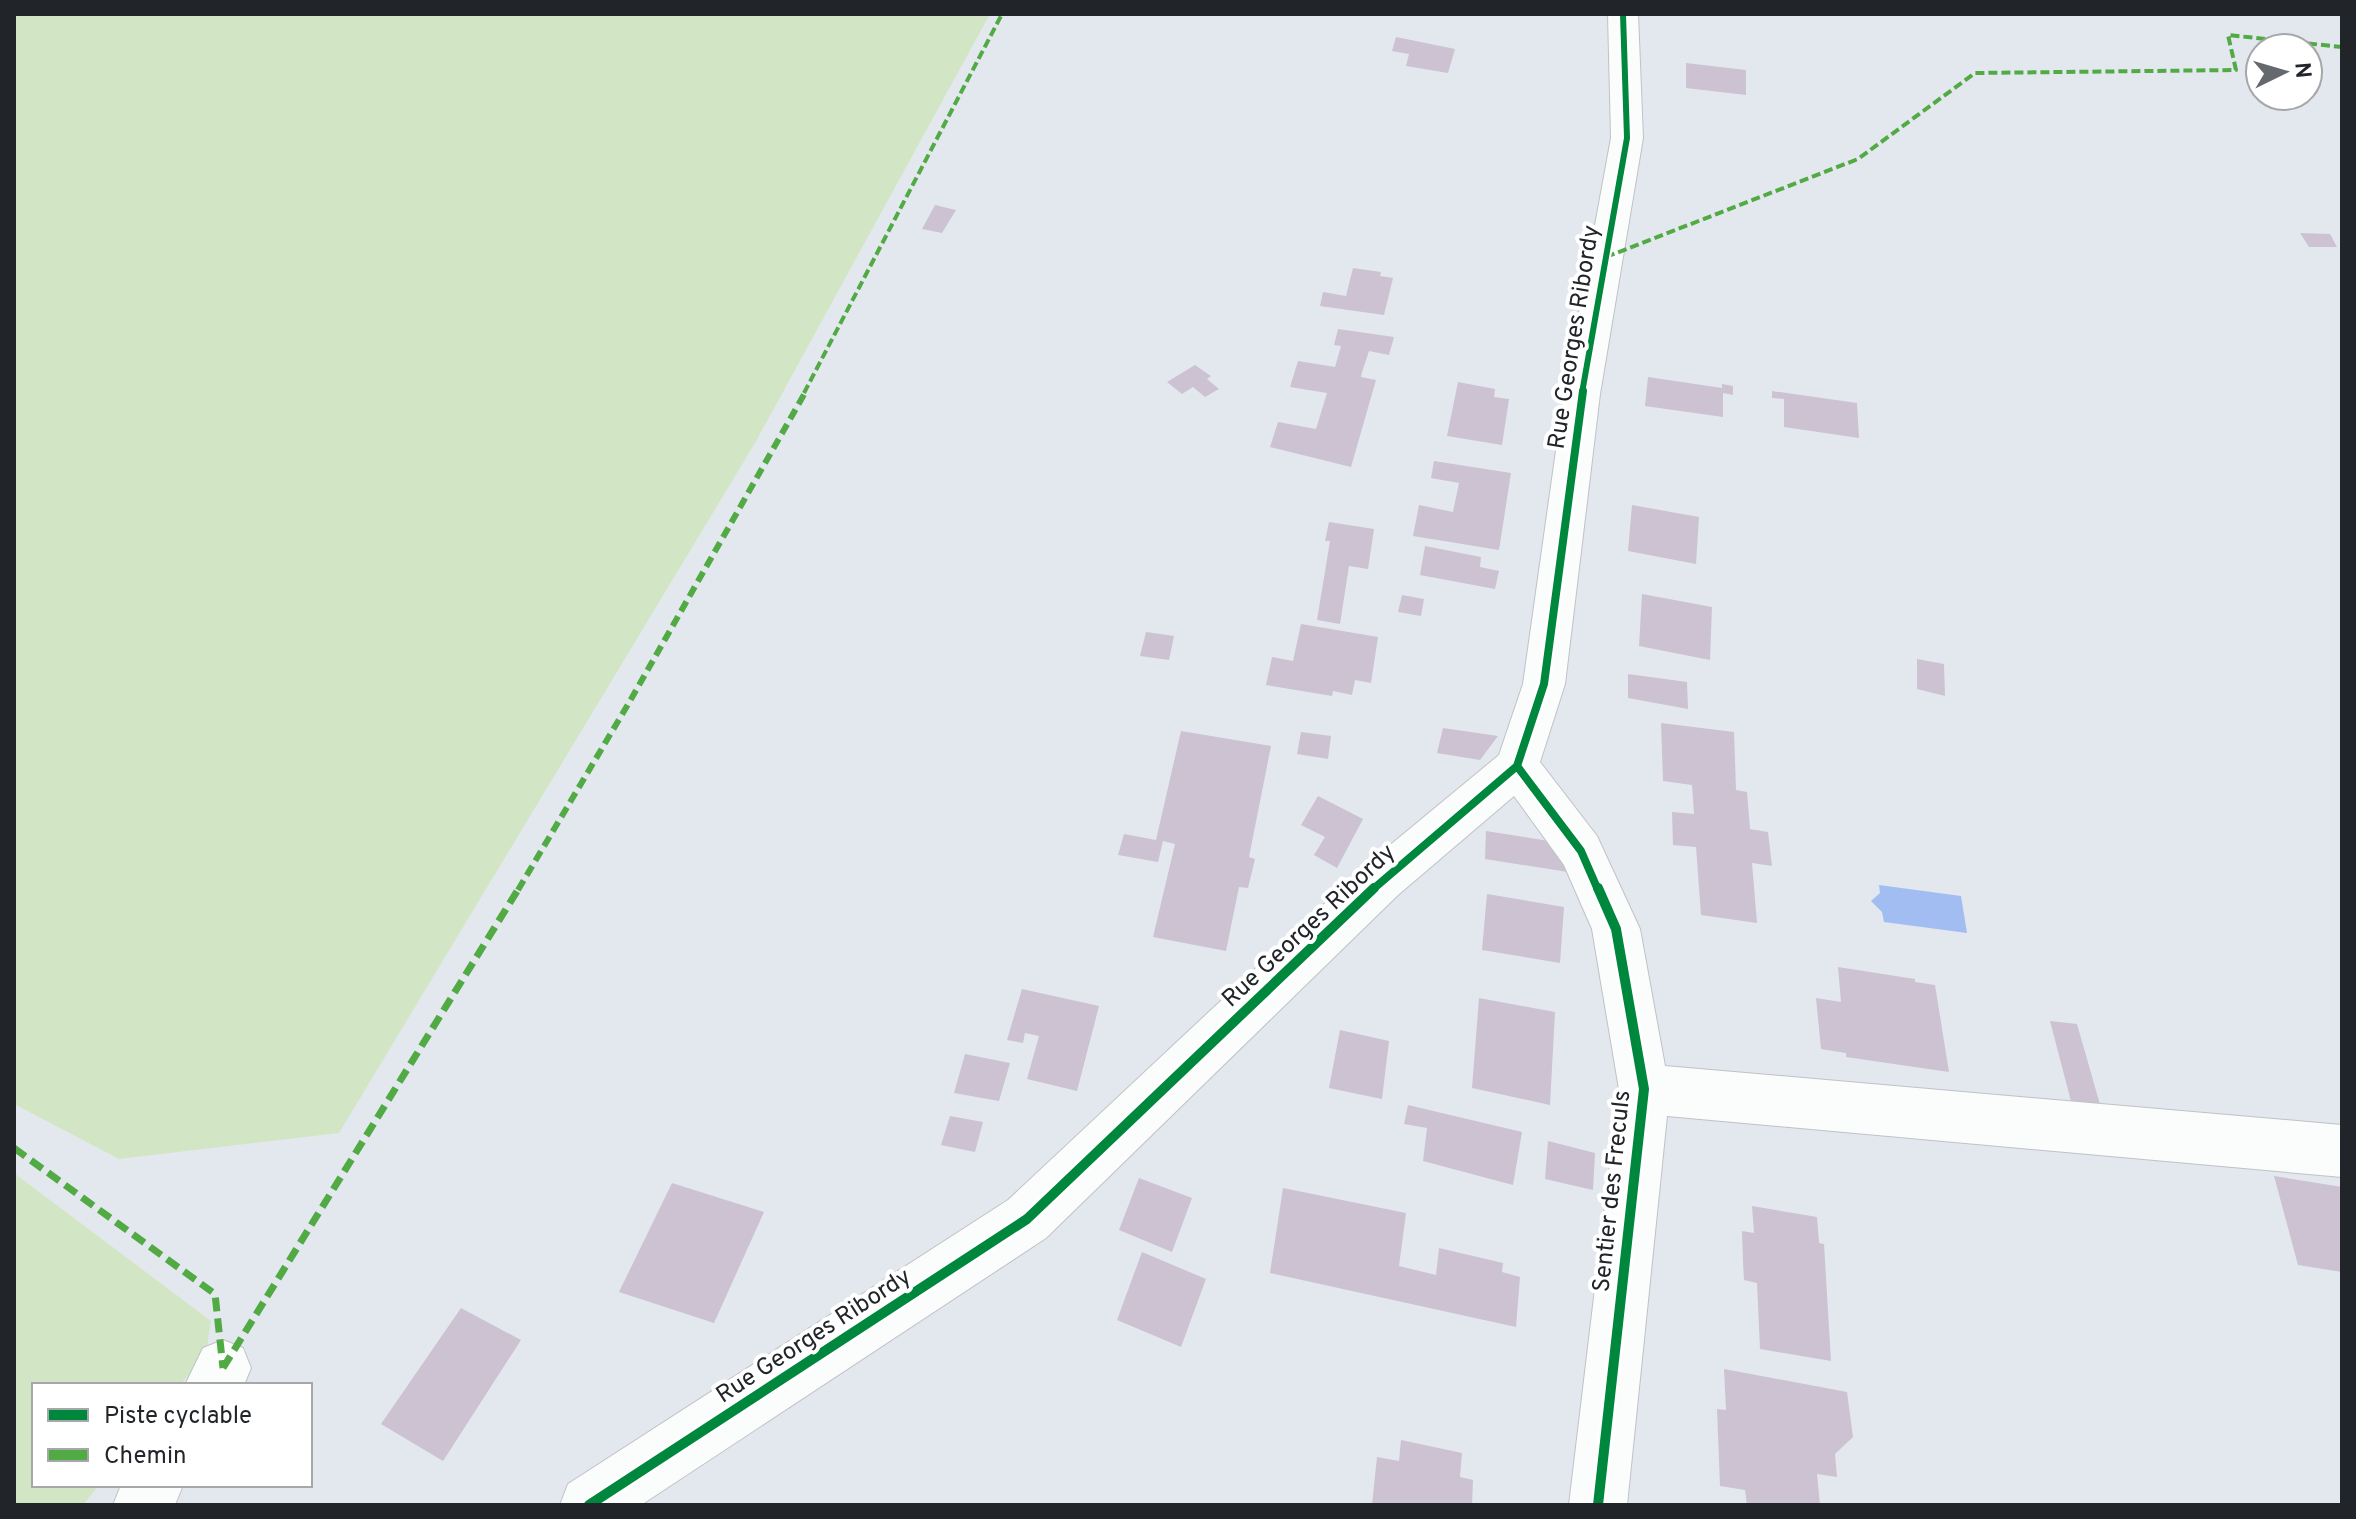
<svg xmlns="http://www.w3.org/2000/svg" width="2356" height="1519" font-family="Overpass,sans-serif">
<style>
.green{fill:#d2e6c5}
.water{fill:#a2bdf2}
.building{fill:#ccc2d1}
.lines{fill:none;stroke-linecap:round;stroke-linejoin:round}
.minor-casing{stroke:#bfc2c6;stroke-width:2}
.minor{fill:#fbfcfc;fill-rule:evenodd}
.quiet-far2{stroke:#52aa44;stroke-width:4;stroke-dasharray:9 4;stroke-linecap:butt}
.quiet-far1{stroke:#52aa44;stroke-width:6;stroke-dasharray:11 6;stroke-linecap:butt}
.quiet{stroke:#52aa44;stroke-width:7;stroke-dasharray:14 7;stroke-linecap:butt}
.cycleway-far2-casing{stroke:#fff;stroke-width:10}
.cycleway-far1-casing{stroke:#fff;stroke-width:13}
.cycleway-casing{stroke:#fff;stroke-width:15}
.cycleway-far2{stroke:#00873e;stroke-width:6}
.cycleway-far1{stroke:#00873e;stroke-width:8}
.cycleway{stroke:#00873e;stroke-width:10}
.labels{text-anchor:middle;stroke-width:8;stroke-linejoin:round;paint-order:stroke}
.street-label{font-size:24px;fill:#212428;stroke:#fff}
</style>
<rect width="100%" height="100%" fill="#e3e8ee"/>
<path class="green" d="M14,14H990L755,443L339,1133L119,1159L14,1104Z
M14,1173L211,1321L206,1354L180,1385H34V1485H99L83,1505H14Z"/>
<path class="water" d="M1879,885L1961,896L1967,933L1884,922L1882,912L1871,901L1880,893Z"/>
<path class="building" d="M1396,37L1455,49L1448,73L1406,66L1409,54L1392,51Z
M1686,63L1746,70V95L1686,88Z
M935,205L956,210L942,233L922,229Z
M2300,233L2330,234L2337,247H2309Z
M1353,268L1381,272L1380,276L1393,278L1384,315L1320,306L1323,292L1346,296Z
M1338,329L1394,337L1389,355L1369,351L1362,372L1361,377L1376,380L1351,467L1270,447L1278,422L1316,429L1327,393L1290,387L1298,361L1335,367L1341,346L1334,345Z
M1195,365L1211,376L1207,379L1219,389L1205,397L1193,387L1182,394L1167,382Z
M1648,377L1722,388V384L1733,386V395L1723,393V417L1645,406Z
M1458,382L1495,389L1494,397L1509,399L1502,445L1447,436Z
M1772,391L1857,403L1859,438L1784,427V399L1772,398Z
M1434,461L1511,473L1499,550L1413,536L1419,505L1453,512L1459,483L1431,478Z
M1632,505L1699,517L1696,564L1628,551Z
M1329,522L1374,529L1368,569L1349,566L1340,624L1317,620L1330,541H1325Z
M1425,546L1481,557L1480,567L1499,571L1495,589L1420,575Z
M1642,594L1712,607L1710,660L1639,646Z
M1402,595L1424,599L1421,616L1398,612Z
M1301,624L1378,637L1371,683L1355,680L1352,695L1333,691L1332,696L1266,685L1272,657L1293,661Z
M1146,632L1174,636L1169,660L1140,656Z
M1917,659L1944,664L1945,696L1917,689Z
M1628,674L1687,682L1688,709L1628,698Z
M1661,723L1734,732L1736,790L1747,792L1750,829L1768,832L1772,866L1752,863L1757,923L1701,915L1696,847L1673,845L1672,812L1694,814L1692,785L1663,781Z
M1443,728L1498,736L1480,760L1437,753Z
M1181,731L1271,746L1249,857L1255,859L1248,888L1239,887L1226,951L1153,937L1175,844L1163,841L1158,862L1118,855L1124,834L1156,840Z
M1301,732L1331,736L1328,759L1297,754Z
M1318,796L1363,819L1337,868L1314,855L1325,837L1301,825Z
M1486,831L1549,841L1568,872L1485,859Z
M1487,894L1564,907L1560,963L1482,950Z
M1838,967L1915,979V982L1935,985L1949,1072L1846,1057V1053L1821,1049L1816,998L1841,1002Z
M1022,989L1099,1006L1077,1091L1027,1079L1039,1036L1025,1033L1023,1043L1007,1040Z
M1479,998L1555,1012L1550,1105L1472,1088Z
M2050,1021L2077,1024L2101,1108L2072,1105Z
M1340,1030L1389,1041L1382,1099L1329,1088Z
M965,1054L1010,1063L999,1101L954,1093Z
M1408,1105L1522,1132L1513,1185L1423,1161L1427,1128L1404,1124Z
M950,1116L983,1122L975,1152L941,1145Z
M1548,1141L1595,1153L1593,1190L1545,1179Z
M2274,1176L2342,1187V1272L2298,1265Z
M1139,1178L1192,1198L1172,1252L1119,1230Z
M672,1183L764,1212L714,1323L619,1292Z
M1283,1188L1406,1213L1399,1266L1436,1275L1439,1248L1503,1263L1502,1272L1520,1277L1516,1327L1270,1273Z
M1752,1206L1817,1217L1819,1243L1824,1244L1831,1361L1760,1349L1757,1283L1744,1280L1743,1262L1742,1231L1754,1233Z
M1142,1252L1206,1279L1181,1347L1117,1320Z
M461,1308L521,1340L443,1461L381,1424Z
M1724,1369L1847,1392L1853,1437L1835,1454L1837,1477L1817,1474L1820,1505H1747L1745,1490L1720,1486L1717,1409L1726,1410Z
M1401,1440L1462,1453L1460,1477L1473,1480L1472,1505H1372L1377,1457L1399,1461Z"/>
<g class="lines">
<g class="minor-casing">
<path id="minor" d="M1608,14H1638L1643,138L1600,394L1565,684L1540,762L1597,836L1640,929L1665,1066L2342,1125V1177L1667,1116L1627,1505H1569L1619,1089L1592,929L1564,865L1514,796L1398,895L1046,1238L641,1505H560L568,1484L1008,1200L1366,865L1499,755L1523,684L1564,394L1611,138Z
M223,1340L243,1348L251,1368L244,1385H185L203,1348Z
M121,1485H183L175,1505H113Z"/>
</g>
<use href="#minor" class="minor"/>
<path class="quiet-far2" d="M1606,257L1858,159L1975,73L2236,70L2228,35L2342,47
M804,393L1002,14"/>
<path class="quiet-far1" d="M518,890L630,701L806,391"/>
<path class="quiet" d="M14,1148L215,1294L223,1368
M223,1368L519,888"/>
<g class="cycleway-far2-casing">
<path id="cycleway-far2" d="M1582,393L1627,138L1623,14"/>
</g>
<g class="cycleway-far1-casing">
<path id="cycleway-far1" d="M1517,766L1581,851L1598,890
M1372,890L1517,766L1544,684L1583,391"/>
</g>
<g class="cycleway-casing">
<path id="cycleway" d="M1598,888L1616,929L1644,1089L1598,1505
M589,1505L1027,1219L1374,888"/>
</g>
<use href="#cycleway-far2" class="cycleway-far2"/>
<use href="#cycleway-far1" class="cycleway-far1"/>
<use href="#cycleway" class="cycleway"/>
</g>
<g class="labels">
<g class="street-label">
<text transform="translate(1573 337) rotate(-81)" y="8">Rue Georges Ribordy</text>
<text transform="translate(1308 925) rotate(-43)" y="8">Rue Georges Ribordy</text>
<text transform="translate(1611 1191) rotate(-84)" y="8">Sentier des Freculs</text>
<text transform="translate(813 1335) rotate(-33)" y="8">Rue Georges Ribordy</text>
</g>
</g>
<rect width="2356" height="1519" fill="none" stroke="#212428" stroke-width="32"/>
<rect x="32" y="1383" width="280" height="104" fill="#ffffff" stroke="#a6a7a9" stroke-width="2"/>
<rect x="48" y="1409" width="40" height="12" fill="#00873e" stroke="#a6a7a9" stroke-width="2"/>
<text x="104" y="1423" font-size="24" fill="#212428">Piste cyclable</text>
<rect x="48" y="1449" width="40" height="12" fill="#52aa44" stroke="#a6a7a9" stroke-width="2"/>
<text x="104" y="1463" font-size="24" fill="#212428">Chemin</text>
<g transform="translate(2284 72) rotate(85)"><circle r="38" fill="#ffffff" stroke="#a6a7a9" stroke-width="2"/>
<path d="M0-6L14 30L0 20L-14 30Z" fill="#65696d"/>
<text y="-12" font-size="22" font-weight="bold" text-anchor="middle" fill="#212428">N</text>
</g>
</svg>
